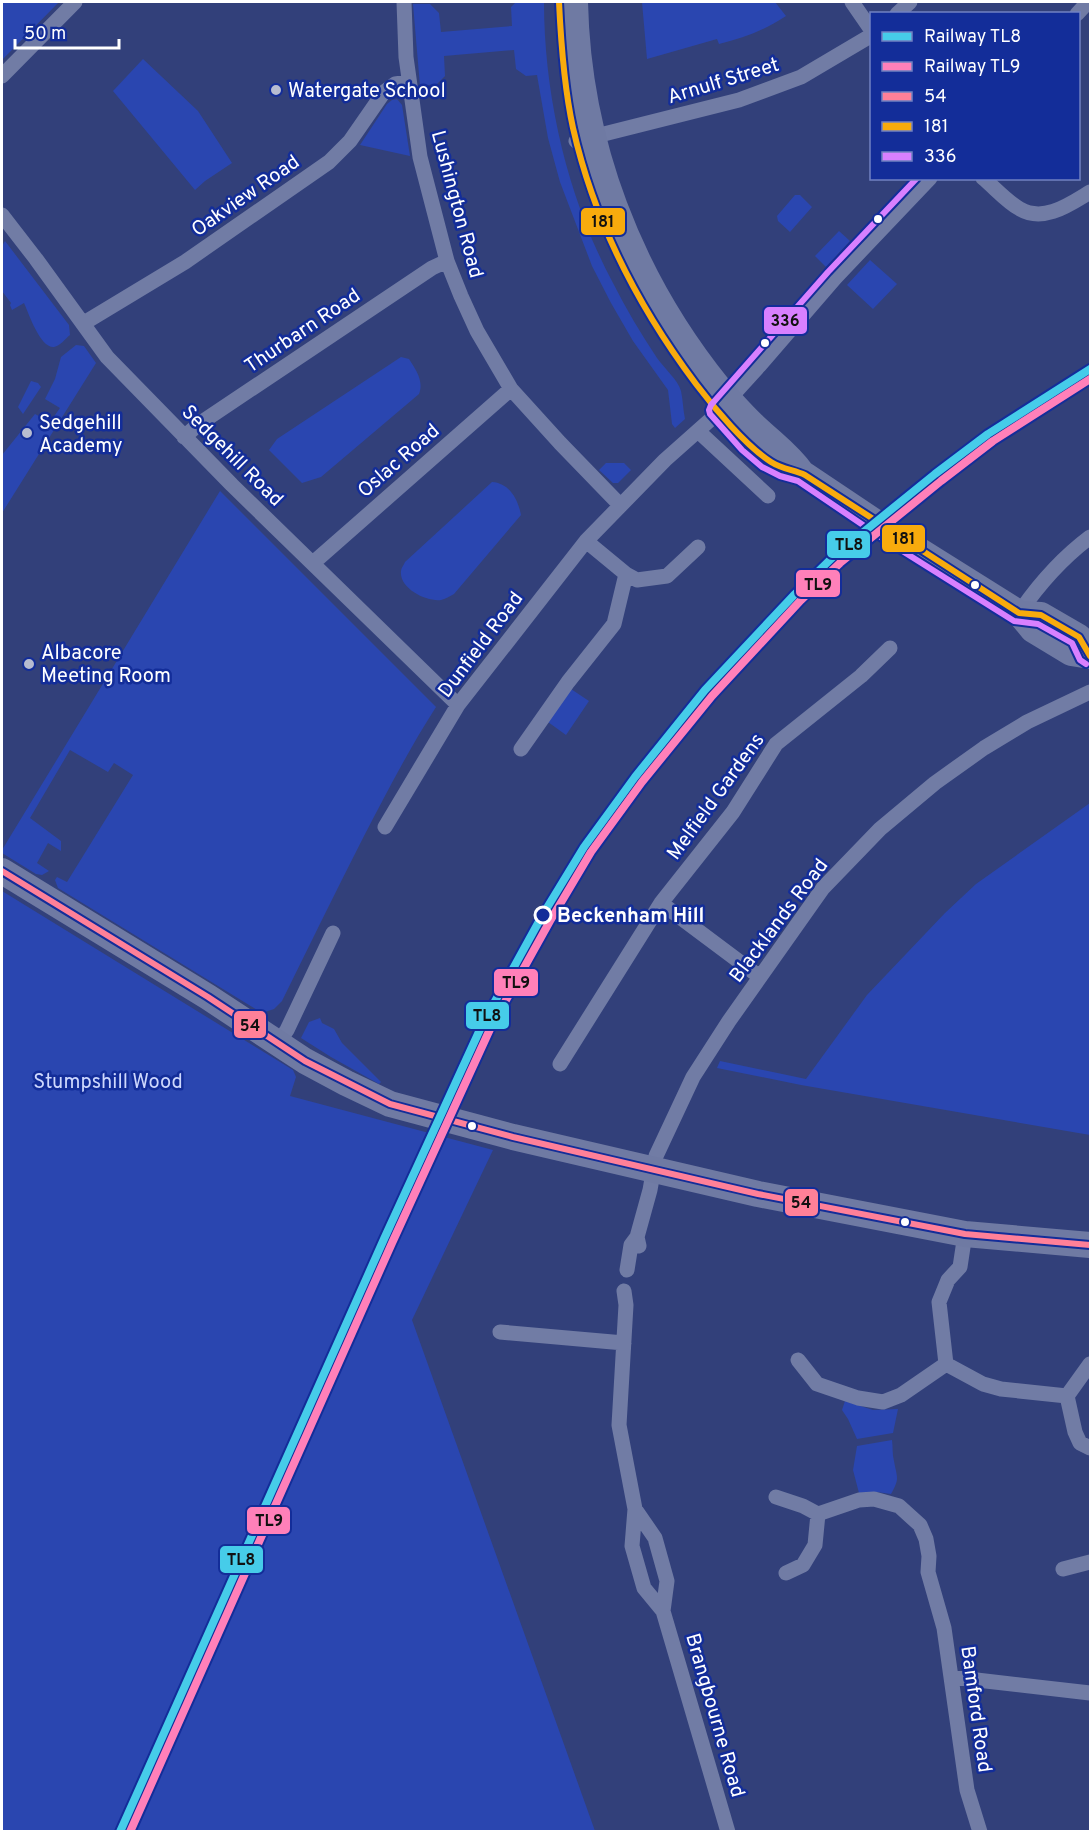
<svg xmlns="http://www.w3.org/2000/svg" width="1092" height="1833" font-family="Overpass,sans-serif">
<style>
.green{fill:#2a46b0}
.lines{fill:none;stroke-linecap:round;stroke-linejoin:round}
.minor{stroke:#717ca5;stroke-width:15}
.primary{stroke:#6f7aa3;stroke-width:26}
.bus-1-casing{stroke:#132d99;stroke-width:10}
.bus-2-casing{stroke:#132d99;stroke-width:10}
.bus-3-casing{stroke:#132d99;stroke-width:10}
.bus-1{stroke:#ff8098;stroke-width:6}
.bus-2{stroke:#f8ab0d;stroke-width:6}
.bus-3{stroke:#d880ff;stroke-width:6}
.rail-1-casing{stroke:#132d99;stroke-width:12}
.rail-2-casing{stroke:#132d99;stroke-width:12}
.rail-1{stroke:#46cce9;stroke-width:8}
.rail-2{stroke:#ff80b9;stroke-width:8}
.poi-dot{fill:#b7bcd0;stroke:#132d99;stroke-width:2}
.bus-dot{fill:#fff;stroke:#132d99;stroke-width:2}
.stop-dot{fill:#132d99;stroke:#fff;stroke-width:3}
.labels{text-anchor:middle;stroke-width:5;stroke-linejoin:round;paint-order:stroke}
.street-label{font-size:20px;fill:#fff;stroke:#132d99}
.poi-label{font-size:20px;fill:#fff;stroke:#132d99;text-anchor:start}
.stop-label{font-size:20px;font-weight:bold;fill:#fff;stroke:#132d99;text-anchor:start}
.park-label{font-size:20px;fill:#ced8fd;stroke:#132d99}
.line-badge{stroke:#132d99;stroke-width:2}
.pale-badge-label{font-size:16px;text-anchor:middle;font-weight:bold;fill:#111}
</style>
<rect width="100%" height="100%" fill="#32407a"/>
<path class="green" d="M2,2H59L2,60Z
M516,2H544C544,97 568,199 613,283C626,309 641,334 657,358C664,368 678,380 681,391C683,400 683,410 685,419L675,428L672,424L668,390L633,341L611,303L592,266L560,182L548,138L537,75L526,76L516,69L514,50L444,56L445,76L437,84L420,86L413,4H430L439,13L441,32L512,26L511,7Z
M642,2H775L786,16C765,30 744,38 719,44L717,39L647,59Z
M143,59L198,111L232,163L205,181L195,190L113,91Z
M397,99L402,105L410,156L360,145L387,104L392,100Z
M795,195H800L812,207L790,232L778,221L777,216Z
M839,231L850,241L826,267L815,256Z
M5,241L69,325L70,335C65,339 60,346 54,347C40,348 29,314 24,303L12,310L10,305L11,303L2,291V246Z
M870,260L897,284L873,309L847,285Z
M76,345L84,346L96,363L2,513V455L35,414L50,422L60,408L45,399L55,379L61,357Z
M401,357L409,359C416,370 424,381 419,394L321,477L302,483L269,450L277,439Z
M31,381L38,383L41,387L23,414L18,407Z
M606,463H624L631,470L618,483H613L599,470Z
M492,482C509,483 518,499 521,515L454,594C450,596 445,599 441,600C427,602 399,589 401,571C401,568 404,565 405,562Z
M220,491L436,707C409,749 387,792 364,836C336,891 309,946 282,1001L274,1009L262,1013L58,888L55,880L57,877L67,882L133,775L114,763L108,772L70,750L30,818L61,841V851L48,843L37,863L49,871L42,875L36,874L2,853V850Z
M571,689L589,701L566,735L548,722Z
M1090,803V1135L801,1085L717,1068L720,1061L806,1079L867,995L945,913L976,884Z
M2,891L293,1070L296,1077L290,1096L493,1150L412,1320L595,1831H2Z
M320,1018L322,1023L334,1029L342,1043L381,1082L379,1084L331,1057L301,1038L309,1022Z
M845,1401L873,1410L898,1409L893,1433L857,1439L848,1419L842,1410Z
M892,1440C893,1447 892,1454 894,1461C897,1478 900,1478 891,1494L877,1492L859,1493L853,1470L857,1446Z"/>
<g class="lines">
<path class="minor" d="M404,2L406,57L420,157L447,261L461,296L477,331L511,389L560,443L620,505
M852,2L872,31
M897,14L910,2
M1077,14L1088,2
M2,76L75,2
M576,141L739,100L801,77L872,35
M983,178C995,188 1007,202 1020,209C1044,223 1070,204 1090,192
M2,215L36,259L107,357L232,485L458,705
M84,323L185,262L329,162L350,141L384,92L395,84L409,82
M698,431L768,496
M184,437L199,424L432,268L447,261
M313,563L511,389
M626,574L637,580L667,576L698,547
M1019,613C1039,584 1062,558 1090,537
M521,749L568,682L614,624L626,574L586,541
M385,827L458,705L586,541L665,460L710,420L759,366L835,278L930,178
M661,903L760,977
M278,1043L287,1030L333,933
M560,1064L661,903L733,812L776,744L861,676L890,648
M639,1246L637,1237L650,1190L656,1156L693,1077L729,1021L823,888L880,829L935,783L984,748L1027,722L1090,692
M627,1270L631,1245L637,1237
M624,1291L626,1305L619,1425L635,1509L632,1546L644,1588L663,1611
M500,1332L624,1343
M798,1360L817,1384L858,1398L883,1402L901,1395L946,1364
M946,1364L983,1384L1001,1389L1067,1396L1075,1432L1080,1443L1090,1448
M946,1364L939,1302L948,1280L960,1267L965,1234
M1067,1396L1090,1364
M776,1497L803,1506L818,1514L859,1500L874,1499L899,1506L920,1525L926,1539L929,1556L928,1572L944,1628L967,1790L980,1832
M635,1509L655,1538L667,1581L663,1611L728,1832
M1063,1569L1090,1562
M786,1573L803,1565L815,1545L818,1514
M951,1677L1090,1693"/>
<path class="primary" d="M575,2C578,143 630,278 719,388C732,403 745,418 760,431C775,445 789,455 802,473L893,534L1019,613L1033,630L1071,653L1090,656
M1022,614L1041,615L1079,637L1088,655
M2,871L208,997L305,1061L346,1083L390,1104L513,1137L758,1194L965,1234L1090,1245"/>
<g class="bus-1-casing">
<path id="bus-1" d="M2,871L208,997L305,1061L390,1104L513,1137L758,1194L965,1234L1090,1245"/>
</g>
<g class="bus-2-casing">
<path id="bus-2" d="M559,2C561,44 564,87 573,128C594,221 639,308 696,384C714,408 746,446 771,462C782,469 794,470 805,475L1019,613L1041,615L1079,637L1090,656"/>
</g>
<g class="bus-3-casing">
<path id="bus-3" d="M917,178L828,272L711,405L709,410L710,414L742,450L762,467L780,476L798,481L888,542L1014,621L1038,624L1072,643L1080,660L1086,664"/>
</g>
<use href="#bus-1" class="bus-1"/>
<use href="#bus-2" class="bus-2"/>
<use href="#bus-3" class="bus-3"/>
<g class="rail-1-casing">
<path id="rail-1" d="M120,1832L384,1239L483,1023L542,916L584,847L635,777L705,690L795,594L834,556L935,474L988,434L1090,369"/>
</g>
<g class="rail-2-casing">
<path id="rail-2" d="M130,1832L392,1243L491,1027L550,921L591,852L642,782L712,696L801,600L840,563L941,481L993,441L1090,379"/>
</g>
<use href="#rail-1" class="rail-1"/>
<use href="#rail-2" class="rail-2"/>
</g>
<g class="poi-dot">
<circle cx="276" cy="90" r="6"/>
<circle cx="27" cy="433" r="6"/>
<circle cx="29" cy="664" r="6"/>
</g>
<g class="bus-dot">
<circle cx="878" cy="219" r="5"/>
<circle cx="765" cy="343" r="5"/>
<circle cx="975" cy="585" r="5"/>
<circle cx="472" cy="1126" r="5"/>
<circle cx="905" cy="1222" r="5"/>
</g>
<circle class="stop-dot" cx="543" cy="915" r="8"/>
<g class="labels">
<g class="street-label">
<text transform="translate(723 80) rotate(-17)" y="7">Arnulf Street</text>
<text transform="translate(245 195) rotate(-35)" y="7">Oakview Road</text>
<text transform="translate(458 204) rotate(75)" y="7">Lushington Road</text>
<text transform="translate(302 330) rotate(-34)" y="7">Thurbarn Road</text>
<text transform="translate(233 455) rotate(45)" y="7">Sedgehill Road</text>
<text transform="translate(398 460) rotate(-41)" y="7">Oslac Road</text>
<text transform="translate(480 644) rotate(-53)" y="7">Dunfield Road</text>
<text transform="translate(715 796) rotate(-54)" y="7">Melfield Gardens</text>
<text transform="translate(778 920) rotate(-53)" y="7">Blacklands Road</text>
<text transform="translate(977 1709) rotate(82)" y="7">Bamford Road</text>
<text transform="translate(716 1715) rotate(74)" y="7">Brangbourne Road</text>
</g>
<g class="poi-label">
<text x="288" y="97">Watergate School</text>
<text x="39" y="429">Sedgehill<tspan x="39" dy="23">Academy</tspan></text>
<text x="41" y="659">Albacore<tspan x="41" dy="23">Meeting Room</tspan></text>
</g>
<g class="stop-label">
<text x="557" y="922">Beckenham Hill</text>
</g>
<g class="park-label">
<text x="108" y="1088">Stumpshill Wood</text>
</g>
</g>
<g class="line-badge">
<rect x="580" y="207" width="46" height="29" rx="6" fill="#f8ab0d"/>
<rect x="763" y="306" width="45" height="29" rx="6" fill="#d880ff"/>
<rect x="881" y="524" width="45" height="29" rx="6" fill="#f8ab0d"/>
<rect x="826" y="530" width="45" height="29" rx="6" fill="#46cce9"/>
<rect x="795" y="569" width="46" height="29" rx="6" fill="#ff80b9"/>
<rect x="493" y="968" width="46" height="29" rx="6" fill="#ff80b9"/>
<rect x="465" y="1001" width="45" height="29" rx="6" fill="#46cce9"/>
<rect x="233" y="1010" width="34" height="29" rx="6" fill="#ff8098"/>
<rect x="784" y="1188" width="35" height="29" rx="6" fill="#ff8098"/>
<rect x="246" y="1506" width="45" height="29" rx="6" fill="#ff80b9"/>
<rect x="219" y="1545" width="45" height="29" rx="6" fill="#46cce9"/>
</g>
<g class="pale-badge-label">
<text x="603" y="227">181</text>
<text x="785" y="326">336</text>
<text x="904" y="544">181</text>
<text x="849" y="550">TL8</text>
<text x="818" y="590">TL9</text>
<text x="516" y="988">TL9</text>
<text x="487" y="1021">TL8</text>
<text x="250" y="1031">54</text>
<text x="801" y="1208">54</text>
<text x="269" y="1526">TL9</text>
<text x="241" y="1565">TL8</text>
</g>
<rect width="1092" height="1833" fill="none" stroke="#ffffff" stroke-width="6"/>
<rect x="870" y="12" width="210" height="168" fill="#132d99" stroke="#7181c2" stroke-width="1.5"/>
<rect x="882" y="32" width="30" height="9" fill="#46cce9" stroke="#7181c2" stroke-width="1.5"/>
<text x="924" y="42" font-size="18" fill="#ffffff">Railway TL8</text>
<rect x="882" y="62" width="30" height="9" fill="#ff80b9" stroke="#7181c2" stroke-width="1.5"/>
<text x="924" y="72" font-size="18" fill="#ffffff">Railway TL9</text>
<rect x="882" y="92" width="30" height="9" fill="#ff8098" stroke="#7181c2" stroke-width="1.5"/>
<text x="924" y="102" font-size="18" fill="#ffffff">54</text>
<rect x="882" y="122" width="30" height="9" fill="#f8ab0d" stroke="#7181c2" stroke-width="1.5"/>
<text x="924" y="132" font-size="18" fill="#ffffff">181</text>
<rect x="882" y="152" width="30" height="9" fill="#d880ff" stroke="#7181c2" stroke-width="1.5"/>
<text x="924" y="162" font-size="18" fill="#ffffff">336</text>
<path d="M15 39v9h104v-9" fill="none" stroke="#ffffff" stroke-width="3"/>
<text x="24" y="39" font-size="18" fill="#ffffff" stroke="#132d99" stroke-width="4.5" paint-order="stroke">50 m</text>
</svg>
